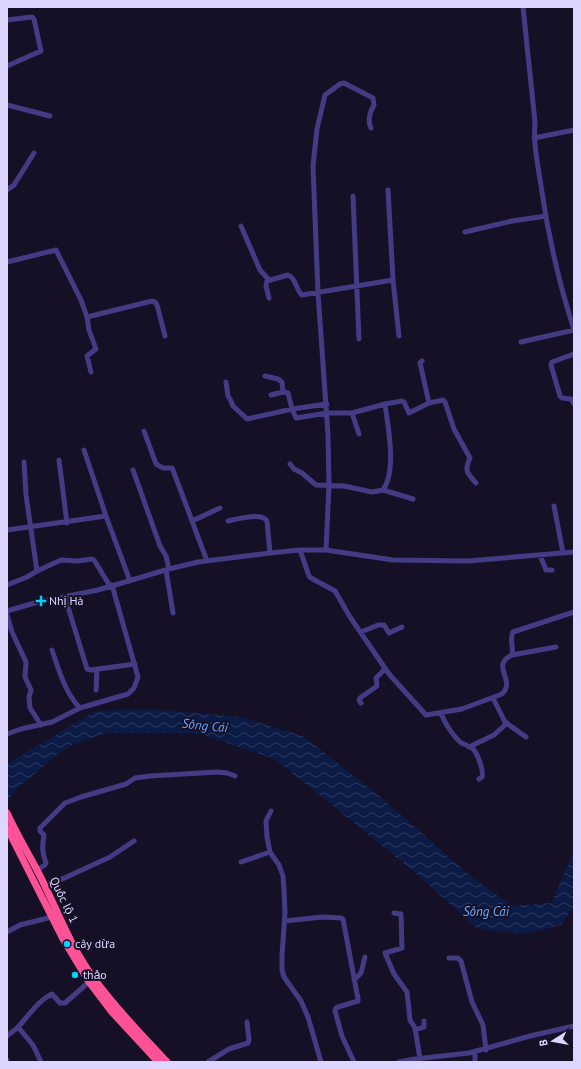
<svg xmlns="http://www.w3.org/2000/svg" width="581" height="1069" font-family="'PT Sans',sans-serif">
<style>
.water{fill:url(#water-waves)}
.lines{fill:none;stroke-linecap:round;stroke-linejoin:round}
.minor{stroke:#443b85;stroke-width:5}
.highway{stroke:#fd5296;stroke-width:7}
.poi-dot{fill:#04cffd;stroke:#161027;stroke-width:1.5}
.labels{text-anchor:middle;stroke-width:4;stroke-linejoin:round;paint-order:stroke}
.poi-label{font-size:12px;fill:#ded6ff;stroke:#161027;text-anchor:start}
.street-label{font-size:12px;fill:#ded6ff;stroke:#161027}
.water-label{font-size:13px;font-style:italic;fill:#65aafd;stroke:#161027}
</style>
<defs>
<pattern id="water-waves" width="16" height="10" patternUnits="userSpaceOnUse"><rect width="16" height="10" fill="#0b1b45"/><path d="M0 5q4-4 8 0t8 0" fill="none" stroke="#2e3b61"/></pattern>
</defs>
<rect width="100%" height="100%" fill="#161027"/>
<path class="water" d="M148,709L240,717L303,736L377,794L473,878L513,906L551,903L574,852V906L561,925L525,934L478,929L412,870L275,759L197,733H105L67,747L16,789L7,803V764L95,711Z"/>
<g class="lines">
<path class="minor" d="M7,20L32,17L34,19L41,51L7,66
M7,105L50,116
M534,138L574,130
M7,190L14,185L34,153
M388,190L393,280L399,336
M353,196L359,339
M241,226L260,270L269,280
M465,232L512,221L546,216
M7,262L56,250L81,300L87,317L152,301L155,302L157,305L165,336
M269,298L266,286L267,281L288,275C296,278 296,290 302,295L393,280
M87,317L89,330L96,349L87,356L91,372
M521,342L574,330C559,283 548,235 541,186C538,165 533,144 535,122L523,7
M574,354L552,362L551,365L560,396L562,398L571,399L574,404
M422,361L420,363L429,403
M265,376L278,379L282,382L283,392
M226,382L228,396L231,401L233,406L247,419L292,409L296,418L327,413H352L359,434
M271,395L283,392L288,393L292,409L327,404
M352,413L385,404L402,401L404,402L409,413L429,403L443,400L445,402L454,429L470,458C464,471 467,473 476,483
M144,431L156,464L163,468H172L173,470L207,561
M84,450L106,516L130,581
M59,460L67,523
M24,462L26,495L37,571
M290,464L294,469L302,473L316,485L344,486L372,492L383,490C397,470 388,427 385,404
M133,470L160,546L166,556L169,569
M383,490L413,499
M554,506L563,553
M192,521L220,508
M228,521C237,519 262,512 267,521L270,553
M7,530L106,516
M300,550L309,576L311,578L335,591L350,617L389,674L426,715L462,709L502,694C517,680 489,666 512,655C514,647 509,640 513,632L574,612
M326,550L329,485L328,435L318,293L313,166L317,129L325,95L340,84L344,83L373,98L374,105C370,112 367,120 371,128
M540,555L546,570H552
M166,570L173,613
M7,585L27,577L37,571L61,560L78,561L91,559L94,560L110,586
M65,597L87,669L91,670L135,664
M7,611L38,602L98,590L169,569L198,562L270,553L300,550H326L393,560L468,561L574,552
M7,615L12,632L26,662L25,677L31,690L29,697L30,708L41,725
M361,632L378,625H384L389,633L402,627
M52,650C59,670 65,693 80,708
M512,655L556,647
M96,690L97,669
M493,698L505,722L526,737
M361,703L359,700L360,698L377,686L376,678L385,669
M441,713C445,724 452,734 460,742C464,745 468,745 472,748C477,752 484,770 482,777L479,779
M7,734L21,729L52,722L80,708L128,694L134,688L138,677L112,585
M469,747L494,735L507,723
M271,811L266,821L267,837L270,852L279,865L283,876L284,890L285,913L282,955V970L284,977L301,1001L308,1017L321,1062
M241,862L270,852
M37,870L45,865L46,863C42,853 42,846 44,835L40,831V828L65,803L81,797L126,784L135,778L150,776L217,772L227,773L235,776
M45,887L110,857L134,841
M394,913L401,914L402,948L385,953L394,974L407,992L410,1020L415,1028L420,1059
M285,921L322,917L341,918L343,919L358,999V1001L338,1007L336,1008L335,1011L342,1036L354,1062
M7,932L20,925L52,917
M449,958H458L461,961L472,1002L483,1025L486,1050
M354,980L361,973L365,957
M18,1027L33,1045L41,1062
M415,1030L424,1027V1021
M7,1036C11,1032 16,1030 19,1026C29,1015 39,1000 52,994L60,1003H65L89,982
M475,1052V1062
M7,1060V1062
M208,1062L229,1049L248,1043L249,1040L247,1022
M399,1062L415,1059L469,1053L530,1036L574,1026"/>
<path class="highway" d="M7,813C16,833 27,851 37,870C56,906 69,945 93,977C115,1008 142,1035 167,1062
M7,828L63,939L89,982L111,1011L158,1062"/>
</g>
<g class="poi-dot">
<path d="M39 595h4v4h4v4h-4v4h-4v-4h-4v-4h4z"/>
<circle cx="67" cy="944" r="4"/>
<circle cx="75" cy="975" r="4"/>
</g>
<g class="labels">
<g class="poi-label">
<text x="49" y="605">Nhị Hà</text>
<text x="75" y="948">cây dừa</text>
<text x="83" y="979">thảo</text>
</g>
<g class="street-label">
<text transform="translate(64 900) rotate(64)" y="4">Quốc lộ 1</text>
</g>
<g class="water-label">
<text transform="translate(205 725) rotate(6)" y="5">Sông Cái</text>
<text x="486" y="916">Sông Cái</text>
</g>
</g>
<rect width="581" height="1069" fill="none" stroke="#ded6ff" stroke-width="16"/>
<g transform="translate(553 1041) rotate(259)" stroke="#161027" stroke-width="3" paint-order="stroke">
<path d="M0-3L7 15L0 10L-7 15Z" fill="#ded6ff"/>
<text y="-6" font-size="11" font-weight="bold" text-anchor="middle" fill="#ded6ff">B</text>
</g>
</svg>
